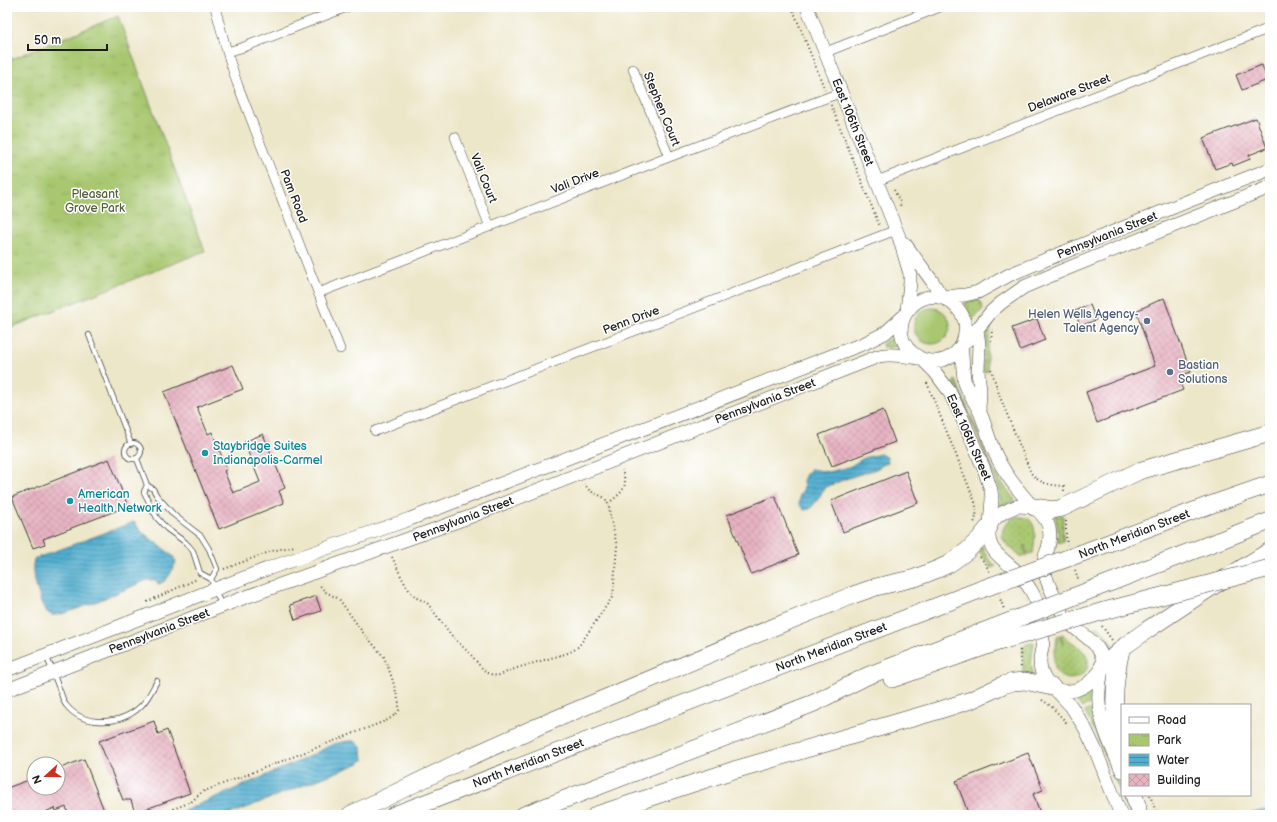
<svg xmlns="http://www.w3.org/2000/svg" width="1277" height="822" font-family="'Balsamiq Sans',sans-serif">
<style>
.grass{fill:url(#grass-dots);stroke:#627246}
.park{fill:url(#park-tufts);stroke:#627246}
.garden{fill:#a8c76f;stroke:#627246}
.water{fill:url(#water-rules);stroke:#366576}
.building{fill:url(#building-cross-hatch)}
.lines{fill:none;stroke-linecap:round;stroke-linejoin:round}
.lane-casing{stroke:#3b3a36;stroke-width:6}
.street-casing{stroke:#3b3a36;stroke-width:10}
.secondary-casing{stroke:#3b3a36;stroke-width:14}
.highway-casing{stroke:#3b3a36;stroke-width:18}
.path{stroke:#3b3a36;stroke-width:2;stroke-dasharray:1 3;stroke-linecap:butt}
.lane{stroke:#fff;stroke-width:4.5}
.street{stroke:#fff;stroke-width:9}
.secondary{stroke:#fff;stroke-width:13}
.highway{stroke:#fff;stroke-width:17}
.highway-bridge-casing{stroke:#3b3a36;stroke-width:18;stroke-linecap:butt}
.highway-bridge{stroke:#fff;stroke-width:17}
.service-dot{fill:#5c6f8a;stroke:#fff;stroke-width:1.5}
.culture-dot{fill:#0f9aa8;stroke:#fff;stroke-width:1.5}
.labels{text-anchor:middle;stroke-width:3;stroke-linejoin:round;paint-order:stroke}
.street-label{font-size:12px;fill:#1c1c1c;stroke:#fff}
.park-label{font-size:12px;fill:#54603d;stroke:#fff}
.service-label{font-size:12px;fill:#4e5e75;stroke:#fff;text-anchor:end}
.culture-label{font-size:12px;fill:#0d838f;stroke:#fff;text-anchor:start}
</style>
<defs>
<pattern id="grass-dots" width="8" height="8" patternUnits="userSpaceOnUse"><rect width="8" height="8" fill="#a8c76f"/><path d="M2 2h.1M6 6h.1" fill="none" stroke="#90aa60" stroke-width="1.8" stroke-linecap="round"/></pattern>
<pattern id="park-tufts" width="24" height="20" patternUnits="userSpaceOnUse"><rect width="24" height="20" fill="#a8c76f"/><path d="M3 7l-1-3M5 7V3M7 7l1-3M15 17l-1-3M17 17v-4M19 17l1-3" fill="none" stroke="#90aa60"/></pattern>
<pattern id="water-rules" width="6" height="5" patternUnits="userSpaceOnUse"><rect width="6" height="5" fill="#51aecf"/><path d="M0 2.5h6" fill="none" stroke="#428da7"/></pattern>
<pattern id="building-cross-hatch" width="8" height="8" patternUnits="userSpaceOnUse"><rect width="8" height="8" fill="#e7b3c2"/><path d="M0 0l8 8M0 8l8-8" fill="none" stroke="#c699a6"/></pattern>
</defs>
<rect width="100%" height="100%" fill="#fff"/>
<filter id="ink" filterUnits="userSpaceOnUse"><feTurbulence type="fractalNoise" baseFrequency=".025" numOctaves="2"/><feDisplacementMap in="SourceGraphic" scale="8" xChannelSelector="R" yChannelSelector="G"/><feConvolveMatrix kernelMatrix="1 2 1 2 8 2 1 2 1" color-interpolation-filters="sRGB"/></filter>
<filter id="wash" filterUnits="userSpaceOnUse"><feTurbulence type="fractalNoise" baseFrequency=".012" numOctaves="4" result="noise"/><feDisplacementMap in="SourceGraphic" scale="16" xChannelSelector="R" yChannelSelector="G"/><feGaussianBlur stdDeviation="0.9" result="paint"/><feColorMatrix in="noise" values="0 0 0 0 0 0 0 0 0 0 0 0 0 0 0 0 0 1.4 0 .05"/><feComposite in="paint" operator="in"/></filter>
<g filter="url(#wash)">
<rect width="100%" height="100%" fill="#ede7ca"/>
<path class="grass" d="M979,299L983,309L972,320L965,303Z
M992,323C989,338 985,355 988,371L983,372C984,355 982,338 992,323Z
M893,337L897,345L896,347H883L882,344Z
M956,380L993,470L1002,483L1015,500L1001,506L999,487L960,394L953,382Z
M1063,515V538L1064,541L1058,543V529L1055,516Z
M1016,517C1040,515 1035,537 1033,553L1028,554L1024,545L1023,546L1027,555L1022,557C1017,552 1009,548 1005,542C998,532 1006,521 1016,517Z
M982,546L987,557L996,566L990,568L989,564L977,550Z
M1099,626L1114,645L1108,650L1103,639L1092,629Z
M1063,634C1069,642 1081,646 1086,655C1097,676 1061,690 1055,667C1052,658 1057,645 1057,636L1059,635L1063,645H1064L1060,635Z
M1034,642L1031,661L1033,674L1023,673V651L1022,646Z
M1089,692L1090,705H1086L1082,708L1074,697Z
M1090,709L1122,790V795H1124L1132,815H1129L1096,734L1085,712Z"/>
<path class="park" d="M118,16L205,251L7,329V61Z"/>
<path class="garden" d="M914 326a18 18 0 1 1 36 0a18 18 0 1 1-36 0Z"/>
<path class="water" d="M880,454L887,457L888,462L876,469L845,479L824,488L819,498L810,509L804,510L799,504L800,495L804,488L803,481L806,474L811,469L828,472L849,467L864,458Z
M134,522L141,531L173,556L176,562C172,571 168,582 158,584L156,580H147C133,586 62,618 52,615C42,611 41,601 38,592C34,579 31,573 34,559Z
M348,741H355L362,748L363,760L360,763L228,815H182L184,811L306,758L333,744Z
M1270,809V815H1245Z"/>
<g id="blocks">
<path class="building" d="M1262,65L1267,80L1242,90L1236,75Z
M1256,118L1267,148L1249,155L1250,159L1233,166L1232,163L1215,169L1203,138Z
M1164,298L1191,372L1185,374L1182,378L1180,383L1183,390L1097,423L1086,392L1155,366L1136,311Z
M1090,305L1096,320L1080,326L1075,311Z
M1037,319L1045,340L1020,350L1012,328Z
M233,365L243,389L197,407L208,434L212,432L227,469L224,471L233,493L260,482L244,442L263,434L285,488L279,491L284,503L219,529L164,392Z
M883,410L895,442L832,466L819,435Z
M109,459L128,506L43,539L45,544L33,548L12,497Z
M906,471L918,503L843,532L831,501Z
M775,496L798,555L751,574L727,515Z
M316,596L321,611L295,620L290,605Z
M154,721L158,734L167,730L190,793L135,813L131,800H123L99,741Z
M1028,753L1043,790L1033,794L1041,815H969L956,781Z
M84,759L105,813L99,815H69L66,807L56,811L55,808L37,815H7V788L34,778V788H58V769Z"/>
</g>
</g>
<g filter="url(#ink)">
<use href="#blocks" fill-opacity="0" stroke="#3b3a36" stroke-width="1"/>
<g class="lines">
<g class="lane-casing">
<path id="lane" d="M89,335L131,444
M125 451a8 8 0 1 1 16 0a8 8 0 1 1-16 0Z
M137,459L147,485L153,489L157,496L174,515L201,536L209,549L217,569L211,579
M147,485L144,492L157,518L167,529L185,542L189,546L193,551L200,573L211,579L221,605
M153,512L164,505
M47,657C51,668 56,680 60,691C62,695 63,702 66,705C84,728 121,725 141,706C148,699 152,690 157,681"/>
</g>
<g class="street-casing">
<path id="street" d="M215,7L227,52L237,83L340,349
M227,52L244,47L347,7
M826,52L940,7
M633,69L669,157
M455,137L490,227
M877,181L1270,28
M318,293L669,157L842,92
M375,431L896,230"/>
</g>
<g class="secondary-casing">
<path id="secondary" d="M807,7L899,237L910,274V282L907,311
M905,244L932,281L942,297
M944,297L965,295L978,292L1011,274L1186,202L1270,169
M977,330L979,344L978,371L980,391L979,410
M962,344L970,338L991,312L1001,303L1024,287L1066,269L1270,187
M961,346C963,358 962,371 965,383C968,393 974,401 979,410C985,423 988,437 994,451C1003,472 1017,489 1032,506
M922,359L935,372L949,391L960,413L984,469L991,490L992,499L990,524
M1018,506L1034,507C1048,519 1053,529 1048,548C1046,554 1043,559 1044,565C1044,577 1051,590 1056,600C1060,609 1063,617 1070,624C1083,636 1107,646 1102,669C1092,681 1082,692 1065,691C1049,691 1040,676 1040,661C1040,654 1043,647 1043,640C1042,626 1041,611 1035,598C1030,587 1022,577 1014,569C1002,558 988,551 989,533C989,518 1006,510 1018,506Z
M1102,669C1100,680 1098,692 1099,703C1100,724 1114,752 1122,771
M7,670L267,569L410,519L865,343L885,333L905,315
M1055,689L1071,706L1085,728L1095,749L1121,815
M7,690L243,598L472,516L879,356C891,353 905,356 918,358C923,359 927,361 933,361C947,362 961,352 964,338C967,328 965,317 958,309C925,270 873,332 920,358"/>
</g>
<g class="highway-casing">
<path id="highway" d="M1034,507L1053,510L1062,508L1139,471L1270,433
M1082,553L1207,506L1270,484
M1096,588L1270,521
M1104,611L1154,598
M1121,650C1114,681 1111,716 1122,747
M1103,666L1126,645L1147,630L1213,586L1270,551
M892,679L1001,641
M1134,795L1138,808
M350,815L461,761L539,726L774,627L853,595L876,587L915,578L938,569L949,564L967,551L980,538L989,527
M394,815L982,589
M524,815L814,703L867,676L995,627
M596,815L734,770L940,710L971,700L1003,685L1013,682L1025,681L1052,687"/>
</g>
<path class="path" d="M792,7L825,90
M831,105L880,227
M894,190L899,200L901,208
M991,341L992,329
M991,369L1000,397L1031,473C1040,484 1050,485 1064,486V493
M927,383L975,502C977,510 977,515 974,523
M608,503C614,499 624,492 625,483C625,479 623,474 622,470
M1066,521V535L1067,545
M392,557C399,571 405,589 417,598C421,600 425,601 428,604L452,636L472,656L480,666L487,673L497,676L517,668L568,653L574,650L579,646L613,596L617,546L610,516L609,506L606,500L603,497L590,491L584,484
M980,557L985,563L990,573
M224,569L272,551L294,546
M1075,570L1079,581
M999,596L1004,609
M147,602L197,579
M1102,626L1112,640
M1020,650L1021,668
M1042,700L1051,706L1066,722L1068,721
M1150,795L1157,815
M158,815L191,802L202,792L388,720L396,714L399,710V703L392,678L384,657L361,630L339,599L324,591L319,584"/>
<use href="#lane" class="lane"/>
<use href="#street" class="street"/>
<use href="#secondary" class="secondary"/>
<use href="#highway" class="highway"/>
<g class="highway-bridge-casing">
<path id="highway-bridge" d="M982,589L1082,553
M1154,598L1270,568
M995,627L1096,588
M1001,641L1104,611"/>
</g>
<use href="#highway-bridge" class="highway-bridge"/>
</g>
</g>
<g class="service-dot">
<circle cx="1147" cy="321" r="4"/>
<circle cx="1170" cy="372" r="4"/>
</g>
<g class="culture-dot">
<circle cx="205" cy="453" r="4"/>
<circle cx="70" cy="501" r="4"/>
</g>
<g class="labels">
<g class="street-label">
<text transform="translate(1069 93) rotate(-21)" y="4">Delaware Street</text>
<text transform="translate(662 109) rotate(68)" y="4">Stephen Court</text>
<text transform="translate(853 122) rotate(68)" y="4">East 106th Street</text>
<text transform="translate(484 178) rotate(68)" y="4">Vali Court</text>
<text transform="translate(575 181) rotate(-21)" y="4">Vali Drive</text>
<text transform="translate(294 196) rotate(69)" y="4">Pam Road</text>
<text transform="translate(1107 235) rotate(-22)" y="4">Pennsylvania Street</text>
<text transform="translate(631 320) rotate(-21)" y="4">Penn Drive</text>
<text transform="translate(765 401) rotate(-21)" y="4">Pennsylvania Street</text>
<text transform="translate(969 437) rotate(66)" y="4">East 106th Street</text>
<text transform="translate(463 519) rotate(-21)" y="4">Pennsylvania Street</text>
<text transform="translate(1134 534) rotate(-21)" y="4">North Meridian Street</text>
<text transform="translate(159 631) rotate(-21)" y="4">Pennsylvania Street</text>
<text transform="translate(831 647) rotate(-21)" y="4">North Meridian Street</text>
<text transform="translate(528 763) rotate(-21)" y="4">North Meridian Street</text>
</g>
<g class="park-label">
<text x="95" y="198">Pleasant<tspan x="95" dy="14">Grove Park</tspan></text>
</g>
<g class="service-label">
<text x="1139" y="318">Helen Wells Agency-<tspan x="1139" dy="14">Talent Agency</tspan></text>
<text x="1178" y="369" text-anchor="start">Bastian<tspan x="1178" dy="14">Solutions</tspan></text>
</g>
<g class="culture-label">
<text x="213" y="450">Staybridge Suites<tspan x="213" dy="14">Indianapolis-Carmel</tspan></text>
<text x="78" y="498">American<tspan x="78" dy="14">Health Network</tspan></text>
</g>
</g>
<rect width="1277" height="822" fill="none" stroke="#fff" stroke-width="24"/>
<rect x="1121" y="704" width="130" height="92" fill="#ffffff" stroke="#a4a4a4"/>
<rect x="1129" y="717" width="20" height="6" fill="#ffffff" stroke="#a4a4a4"/>
<text x="1157" y="724" font-size="12" fill="#1c1c1c">Road</text>
<rect x="1129" y="734" width="20" height="12" fill="url(#park-tufts)" stroke="#a4a4a4"/>
<text x="1157" y="744" font-size="12" fill="#1c1c1c">Park</text>
<rect x="1129" y="754" width="20" height="12" fill="url(#water-rules)" stroke="#a4a4a4"/>
<text x="1157" y="764" font-size="12" fill="#1c1c1c">Water</text>
<rect x="1129" y="774" width="20" height="12" fill="url(#building-cross-hatch)" stroke="#a4a4a4"/>
<text x="1157" y="784" font-size="12" fill="#1c1c1c">Building</text>
<g transform="translate(46 776) rotate(249)"><circle r="19" fill="#ffffff" stroke="#a4a4a4"/>
<path d="M0-3L7 15L0 10L-7 15Z" fill="#c8321e"/>
<text y="-6" font-size="11" font-weight="bold" text-anchor="middle" fill="#1c1c1c">N</text>
</g>
<path d="M28 44v6h79v-6" fill="none" stroke="#1c1c1c" stroke-width="2"/>
<text x="34" y="44" font-size="12" fill="#1c1c1c" stroke="#ffffff" stroke-width="3" paint-order="stroke">50 m</text>
</svg>
